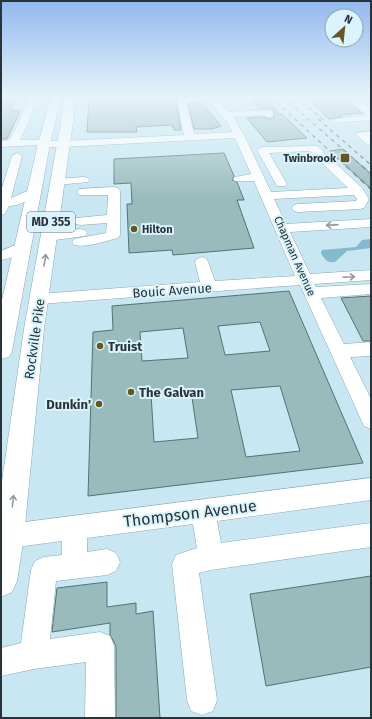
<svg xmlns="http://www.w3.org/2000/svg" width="372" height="719" font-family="'Fira Sans',sans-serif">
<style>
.green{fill:#84bacd}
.building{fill:#9bb;stroke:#537373;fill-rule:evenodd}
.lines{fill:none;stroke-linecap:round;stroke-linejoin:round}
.minor-casing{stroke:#8aa8b3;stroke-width:1}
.major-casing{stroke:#8aa8b3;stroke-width:1}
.minor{fill:#fff;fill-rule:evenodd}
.major{fill:#fff;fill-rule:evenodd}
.rail-far1{stroke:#6c8088;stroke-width:1.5;stroke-dasharray:4 4;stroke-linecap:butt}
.rail{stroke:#6c8088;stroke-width:2;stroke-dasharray:5 5;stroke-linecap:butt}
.oneway{stroke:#949a9c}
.poi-dot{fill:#655724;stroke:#daf3fc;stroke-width:1.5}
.labels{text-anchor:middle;stroke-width:4;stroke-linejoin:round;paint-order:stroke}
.far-poi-label{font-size:11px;font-weight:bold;fill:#283439;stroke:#daf3fc;text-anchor:end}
.far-street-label{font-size:11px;fill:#283439;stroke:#daf3fc}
.shield{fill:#daf3fc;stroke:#5d6d74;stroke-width:1}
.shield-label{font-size:12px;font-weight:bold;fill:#283439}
.street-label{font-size:13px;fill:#283439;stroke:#daf3fc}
.poi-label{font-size:13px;font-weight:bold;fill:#283439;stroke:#daf3fc;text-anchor:start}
.near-street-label{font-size:16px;fill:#283439;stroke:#daf3fc}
</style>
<rect width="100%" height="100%" fill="#c8e7f3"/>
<path class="green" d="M371,239V248L347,251L335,262C327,263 325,260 321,253L322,250L356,247L362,240Z"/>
<path class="building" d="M3,97H17L10,110L20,111L7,139H1V101Z
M89,97H180L177,98L176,101L181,130H174L172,125L136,127L137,132H87Z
M306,97H342L362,113L340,115L342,117L329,119Z
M267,99L279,114H282L307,138L267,142L247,118L264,117L270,119L275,116L272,109H259L253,100Z
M202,102L212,115L221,126L212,129H194L188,104Z
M343,149L371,174V189L330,151Z
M224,153L234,176L232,180L237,182L244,200H237L254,248L173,255L172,250L129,253L127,204H132L131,183L114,184V159Z
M289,291L363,463L88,496L93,332L113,330L112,306ZM260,322L270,351L225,355L218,326ZM183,328L188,358L142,361L140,332ZM280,386L300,451L246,457L231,390ZM191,391L198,438L154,442L151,394Z
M371,296V341H363L341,298Z
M371,576V667L266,686L250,594Z
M107,582V607L136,603V614L153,611L160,718H116V646L110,635V623L52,632L57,588Z"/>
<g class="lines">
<g class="minor-casing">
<path id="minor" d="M29,97H37L27,126L20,140C34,139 48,141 62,141L184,135L177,101L178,99L190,97H214L228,112L271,110L274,115L269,118L264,115L233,117L244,135L271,192L348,188L310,151L269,153L287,184L285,186H277L257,150L262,147L317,146L362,188L369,199L364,208L360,209L298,212L294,211L292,208L294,205L298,204L356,201L357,199L354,195L274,199L286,224L371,219V227L290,232L310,274L371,270V280L314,284L316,287L371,284V294L321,298L344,344L371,342V356L350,357L371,399V429L364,426L300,285L39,304L33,303L31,299L33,295L39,294L200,282L195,262L197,259L202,257L207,259L215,281L295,276L254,181H235L233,179L235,177L251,174L235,138L62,147H44L35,145L1,147V141L9,140L17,126ZM207,100L227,122L233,132L194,134L186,103Z
M346,97H356L371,109V120L335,123L333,121L335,119L367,115Z
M371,131V145L367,144L356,135L357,133Z
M17,153L22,156L11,198L30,190H38L40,193L38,196L17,205L9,206L5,214L1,215V191L12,156Z
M84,177L88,178L90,180L88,182L57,185L53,184L51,182L53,180L57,179Z
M114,187L118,188L120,191V235L118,238C105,241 87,248 74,245L72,242L74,239L106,233L107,223L81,225L76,224L74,221L76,218L107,215L108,195H79L77,192L79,189Z
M80,229L85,230L87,233L85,236L48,241L43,240L41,237L43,234L48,233Z
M23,242L28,243L30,246C24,255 11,258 1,260V251Z
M371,478V500L217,521L221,543L371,523V547L211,570L199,573L217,700L213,711L202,715L191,711L187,700L172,564L176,555L197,548L193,524L87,538V552L107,549L116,553L120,562L116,571L107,575L56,581L50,639L100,632L110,636L114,646L115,718H85L86,662L34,669L1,676V648L21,643L31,570L35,561L44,557L62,555V541L9,548L1,545V527L9,524Z"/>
</g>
<g class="major-casing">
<path id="major" d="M51,97H61L50,144L12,351L9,357L1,359V304L38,144Z
M64,97H74L73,122L44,329L24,536L17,581L12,592L1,597V488L24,329L61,122Z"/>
</g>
<use href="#minor" class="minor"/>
<use href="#major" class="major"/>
<path class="rail-far1" d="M271,97L347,167
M283,97L363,167
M296,97L323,120
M318,119L371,165"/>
<path class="rail" d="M346,166L371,189
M362,166L371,174"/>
</g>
<defs><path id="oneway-shaft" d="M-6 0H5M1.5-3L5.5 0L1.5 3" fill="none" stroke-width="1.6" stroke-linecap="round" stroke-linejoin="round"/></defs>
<g class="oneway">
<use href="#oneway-shaft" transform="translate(332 225) rotate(176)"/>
<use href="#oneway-shaft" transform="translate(45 260) rotate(-81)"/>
<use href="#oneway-shaft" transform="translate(349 277) rotate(-3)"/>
<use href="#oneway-shaft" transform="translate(13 501) rotate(-83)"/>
</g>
<linearGradient id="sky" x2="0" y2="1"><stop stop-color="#92b8ee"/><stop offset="0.49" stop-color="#e6f4fa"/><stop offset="1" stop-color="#e6f4fa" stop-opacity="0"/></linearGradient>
<rect width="372" height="198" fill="url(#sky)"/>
<g class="poi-dot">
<rect x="340" y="153" width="10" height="10" rx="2"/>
<circle cx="134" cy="229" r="4"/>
<circle cx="100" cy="346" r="4"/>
<circle cx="131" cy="392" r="4"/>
<circle cx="99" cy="404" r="4"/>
</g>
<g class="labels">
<g class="far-poi-label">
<text x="336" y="162">Twinbrook</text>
<text x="142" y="233" text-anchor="start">Hilton</text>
</g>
<g class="far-street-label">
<text transform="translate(295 256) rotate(66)" y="4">Chapman Avenue</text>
</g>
<rect class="shield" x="27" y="212" width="48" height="20" rx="3"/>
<g class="shield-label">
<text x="51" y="226">MD 355</text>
</g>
<g class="street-label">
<text transform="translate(172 290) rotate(-4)" y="5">Bouic Avenue</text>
<text transform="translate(34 339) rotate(-82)" y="5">Rockville Pike</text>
</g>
<g class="poi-label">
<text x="108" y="351">Truist</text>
<text x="139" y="397">The Galvan</text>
<text x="91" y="409" text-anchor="end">Dunkin'</text>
</g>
<g class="near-street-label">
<text transform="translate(190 513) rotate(-7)" y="6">Thompson Avenue</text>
</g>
</g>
<rect width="372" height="719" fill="none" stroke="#283439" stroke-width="4"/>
<g transform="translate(344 28) rotate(27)"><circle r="19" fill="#daf3fc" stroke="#93a7ae"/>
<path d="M0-3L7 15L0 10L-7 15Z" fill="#655724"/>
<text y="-6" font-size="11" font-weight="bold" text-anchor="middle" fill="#283439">N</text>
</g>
</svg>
